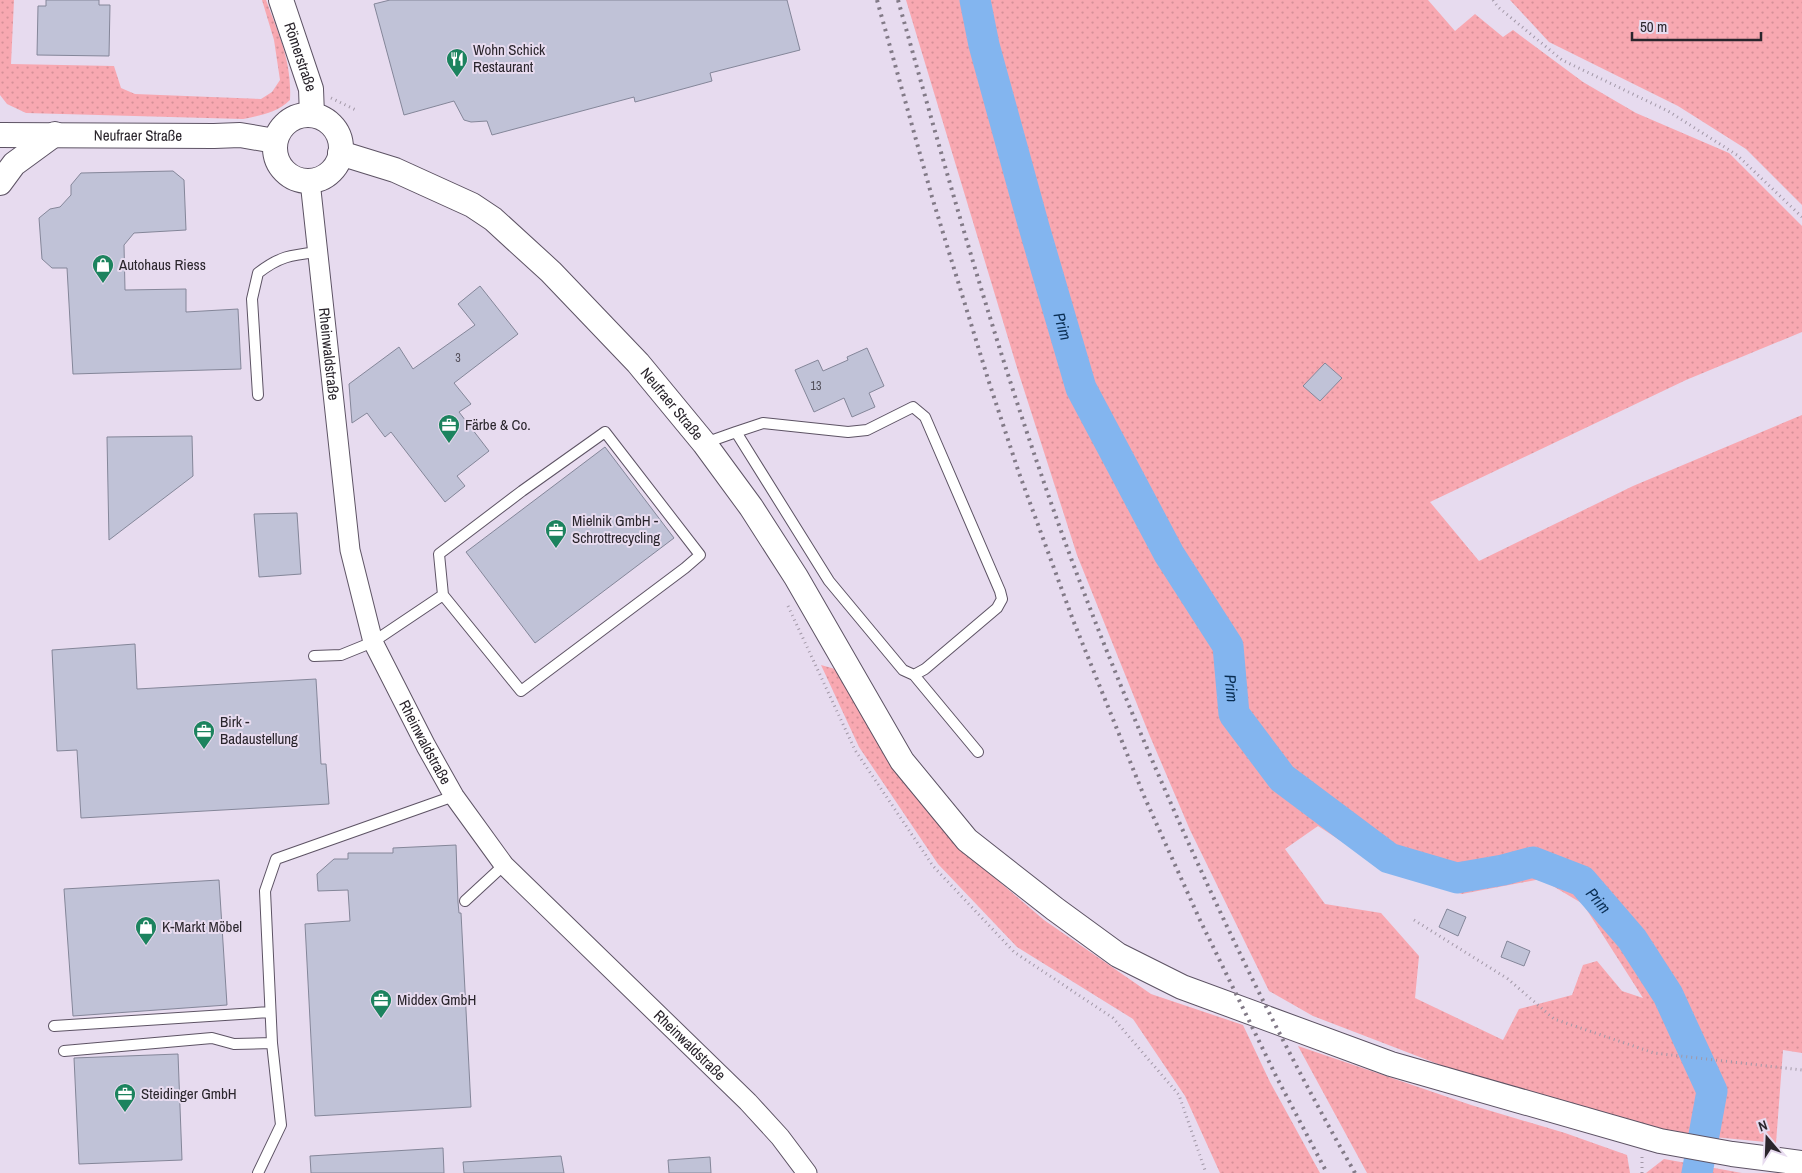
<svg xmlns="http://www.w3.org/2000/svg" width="1802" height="1173" font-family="'Archivo Narrow',sans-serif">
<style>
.grass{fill:url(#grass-dots);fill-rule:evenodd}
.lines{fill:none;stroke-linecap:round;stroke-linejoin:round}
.river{stroke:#83b5ef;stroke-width:31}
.building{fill:#c0c2d7;stroke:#848699}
.service-casing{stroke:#5d5364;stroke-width:12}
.minor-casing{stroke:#5d5364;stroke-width:21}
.tertiary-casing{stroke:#5d5364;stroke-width:26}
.path{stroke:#a298a7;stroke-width:3;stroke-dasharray:1 4;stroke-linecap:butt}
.service{stroke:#fff;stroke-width:10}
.minor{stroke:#fff;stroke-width:19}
.tertiary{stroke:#fff;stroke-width:24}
.rail{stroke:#827a87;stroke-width:4;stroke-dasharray:2.5 5;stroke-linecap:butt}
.labels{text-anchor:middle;stroke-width:4;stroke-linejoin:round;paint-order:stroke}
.number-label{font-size:12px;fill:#504c57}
.poi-label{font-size:15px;fill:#2a252c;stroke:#e7dbef;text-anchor:start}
.street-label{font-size:15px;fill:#2a252c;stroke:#e7dbef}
.water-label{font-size:16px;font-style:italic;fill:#092d52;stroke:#e7dbef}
</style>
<defs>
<pattern id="grass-dots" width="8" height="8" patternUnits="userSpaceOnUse" patternTransform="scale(1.25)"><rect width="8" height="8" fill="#f8a8b1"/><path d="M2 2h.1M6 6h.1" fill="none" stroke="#d59098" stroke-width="1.8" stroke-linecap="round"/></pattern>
</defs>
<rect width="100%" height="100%" fill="#e7dbef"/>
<path class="grass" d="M0,0H14L11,64L114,66L121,88L135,94L261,99L272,92L280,80L274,40L262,0H266C279,35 292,62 290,100C277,113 261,115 243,119L26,113L7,104L0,95Z
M906,0H1428L1455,31L1475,14L1503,37L1513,30L1583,82L1636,113L1729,153L1802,226V332L1686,380L1430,502L1479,561L1633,486L1802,415V1053L1783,1050L1776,1143L1672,1133L1451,1069L1313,1016L1269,991L1190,830L1149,734L1077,555L1018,371ZM1325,363L1341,378L1320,401L1304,386ZM1318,826L1384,869L1462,894L1541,879L1583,904L1643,998L1622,991L1597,961L1583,965L1572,995L1519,1009L1503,1040L1415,998L1419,956L1381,913L1325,904L1285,849Z
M1510,0H1802V205L1746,149L1678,106L1549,42Z
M821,665L835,669L892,766L961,849L1044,920L1151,994L1243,1025L1270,1082L1320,1173H1220L1185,1096L1133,1019L1017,947L938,864L859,747Z
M1298,1046L1471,1105L1565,1133L1627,1155L1630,1173H1367Z
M1664,1159L1742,1173H1646Z"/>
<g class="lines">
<path class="river" id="s1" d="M975,0L984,45L1034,227L1081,388L1169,554L1228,646L1234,714L1282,778L1389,858L1457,878L1503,870L1533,862L1582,881L1632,939L1668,995L1712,1091L1697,1173"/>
</g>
<path class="building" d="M46,0H99V5H110L109,56L37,55L38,6H46Z
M390,0H787L800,50L710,73L712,81L635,102L634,97L492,135L487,121L471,122L464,120L454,101L404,115L374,4Z
M173,171L184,180L186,230L134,233L124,245L125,290L186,289V312L238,309L241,369L73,374L67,268H52L42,259L39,218L50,209L60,207L71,195V185L81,173Z
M480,286L518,334L454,383L471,404L459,412L489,451L457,476L465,486L445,502L391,432L385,437L367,413L352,423L349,384L399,347L413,369L475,325L458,304Z
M867,348L884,386L869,393L875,407L852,417L844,398L814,412L795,370L818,360L823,371L848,360L847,357Z
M1325,363L1342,378L1320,401L1303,386Z
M192,436L193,476L109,540L107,437Z
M605,447L674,538L535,643L466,552Z
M297,513L301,574L259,577L254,514Z
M135,644L137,689L316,679L321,764H326L329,804L81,818L77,750L57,751L52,650Z
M456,845L458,902L459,913H461L471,1107L315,1116L305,924L350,921L348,890L318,891L317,874L334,859H348V853H393V848Z
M219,880L227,1005L73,1016L64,889Z
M1447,909L1466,917L1458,936L1439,927Z
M1507,941L1530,951L1524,966L1501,957Z
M178,1054L182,1160L79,1164L74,1058Z
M443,1148L444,1173H311L310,1156Z
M561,1156L564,1173H464L463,1162Z
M710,1157L711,1173H669L668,1160Z"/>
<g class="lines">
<g class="service-casing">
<path id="service" d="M258,395L252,299L258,273C280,256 291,255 318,252
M705,443L736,432L829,581L903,670L914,675L925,669L997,608L1002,599L1000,591L925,417L913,407L867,430L848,432L763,423L736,432
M314,656L341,655L373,642L443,595L521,691L685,568L700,555L605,432L522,491L439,554L443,595
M914,675L978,752
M465,901L504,865
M54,1026L270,1012
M64,1051L212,1038L234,1044L272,1043
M258,1173L281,1125L272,1043L265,891L276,859L454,796"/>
</g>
<g class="minor-casing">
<g id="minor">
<path id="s2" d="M310,181L350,550L373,642L426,746L454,796L504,865L748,1102L780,1137L807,1173"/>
</g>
</g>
<g class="tertiary-casing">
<g id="tertiary">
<path id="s3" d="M281,0L311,89L312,115"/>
<circle cx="308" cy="148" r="33"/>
<path id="s4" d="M0,135L214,136L240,135L275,141"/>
<path id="s5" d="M340,153L395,170L472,205L493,219L551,272L638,363L704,443L751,507L796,577L902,761L967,840L1055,909L1118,955L1182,987L1391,1064L1660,1141L1732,1154L1802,1163"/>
<path d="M0,183L14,164L55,134"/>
</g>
</g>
<path class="path" d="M1493,0L1498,7L1562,60L1668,111L1737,155L1802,217
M331,98L358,111
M788,606L855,750L933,866L1014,952L1113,1018L1179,1095L1206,1173
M1414,920L1508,979L1554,1019L1654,1053L1802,1070
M1642,1157V1173"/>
<use href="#service" class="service"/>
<use href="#minor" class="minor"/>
<use href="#tertiary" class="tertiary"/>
<path class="rail" d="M877,0L932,197L988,379L1019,473L1073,620L1144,796L1199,918L1277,1078L1327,1173
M898,0C942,157 986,314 1039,468C1081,592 1131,714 1184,833C1236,949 1292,1063 1355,1173"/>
</g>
<defs>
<g id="restaurant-pin" transform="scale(1.125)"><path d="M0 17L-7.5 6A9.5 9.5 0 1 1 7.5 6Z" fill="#1c835e" stroke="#e7dbef"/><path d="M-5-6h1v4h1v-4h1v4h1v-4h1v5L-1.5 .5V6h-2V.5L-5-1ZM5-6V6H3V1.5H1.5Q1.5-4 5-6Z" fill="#fff"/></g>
<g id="shop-pin" transform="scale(1.125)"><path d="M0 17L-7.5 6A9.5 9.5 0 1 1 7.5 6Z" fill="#1c835e" stroke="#e7dbef"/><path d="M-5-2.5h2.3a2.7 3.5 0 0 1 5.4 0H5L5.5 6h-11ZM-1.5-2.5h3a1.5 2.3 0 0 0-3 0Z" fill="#fff"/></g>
<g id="office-pin" transform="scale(1.125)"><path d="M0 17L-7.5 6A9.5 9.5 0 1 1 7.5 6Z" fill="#1c835e" stroke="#e7dbef"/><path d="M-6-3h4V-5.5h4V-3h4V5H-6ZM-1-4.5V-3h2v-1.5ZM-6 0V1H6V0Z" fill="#fff"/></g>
</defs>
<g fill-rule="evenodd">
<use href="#restaurant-pin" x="457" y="59"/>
<use href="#shop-pin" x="103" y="265"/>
<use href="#office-pin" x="449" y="425"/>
<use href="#office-pin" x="556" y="530"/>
<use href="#office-pin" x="204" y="731"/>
<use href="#shop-pin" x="146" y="927"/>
<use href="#office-pin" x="381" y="1000"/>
<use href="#office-pin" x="125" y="1094"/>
</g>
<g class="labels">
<g class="number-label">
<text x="458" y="362">3</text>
<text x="816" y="390">13</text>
</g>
<g class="poi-label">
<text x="473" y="55">Wohn Schick<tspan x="473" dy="17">Restaurant</tspan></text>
<text x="119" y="270">Autohaus Riess</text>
<text x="465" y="430">Färbe &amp; Co.</text>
<text x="572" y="526">Mielnik GmbH -<tspan x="572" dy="17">Schrottrecycling</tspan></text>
<text x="220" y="727">Birk -<tspan x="220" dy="17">Badaustellung</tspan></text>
<text x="162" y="932">K-Markt Möbel</text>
<text x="397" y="1005">Middex GmbH</text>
<text x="141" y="1099">Steidinger GmbH</text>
</g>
<g class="street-label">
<text dy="5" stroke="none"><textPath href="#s3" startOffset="60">Römerstraße</textPath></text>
<text dy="5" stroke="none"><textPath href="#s4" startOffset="138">Neufraer Straße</textPath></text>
<text dy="5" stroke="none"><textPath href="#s2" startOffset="174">Rheinwaldstraße</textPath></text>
<text dy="5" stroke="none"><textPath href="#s5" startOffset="425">Neufraer Straße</textPath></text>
<text dy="5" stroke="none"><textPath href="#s2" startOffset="579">Rheinwaldstraße</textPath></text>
<text dy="5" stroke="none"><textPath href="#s2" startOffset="984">Rheinwaldstraße</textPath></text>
</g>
<g class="water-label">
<text dy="6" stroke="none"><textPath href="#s1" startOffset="338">Prim</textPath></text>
<text dy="6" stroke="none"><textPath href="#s1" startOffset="742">Prim</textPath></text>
<text dy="6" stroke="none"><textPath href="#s1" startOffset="1208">Prim</textPath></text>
</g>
</g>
<g transform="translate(1767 1138) rotate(341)" stroke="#e7dbef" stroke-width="4" paint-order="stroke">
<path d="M0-4L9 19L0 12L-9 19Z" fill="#2a252c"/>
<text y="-8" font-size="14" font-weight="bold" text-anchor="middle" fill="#2a252c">N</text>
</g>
<path d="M1632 32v8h129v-8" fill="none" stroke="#2a252c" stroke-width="2.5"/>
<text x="1640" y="32" font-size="15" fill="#2a252c" stroke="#e7dbef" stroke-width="4" paint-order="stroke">50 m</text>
</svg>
